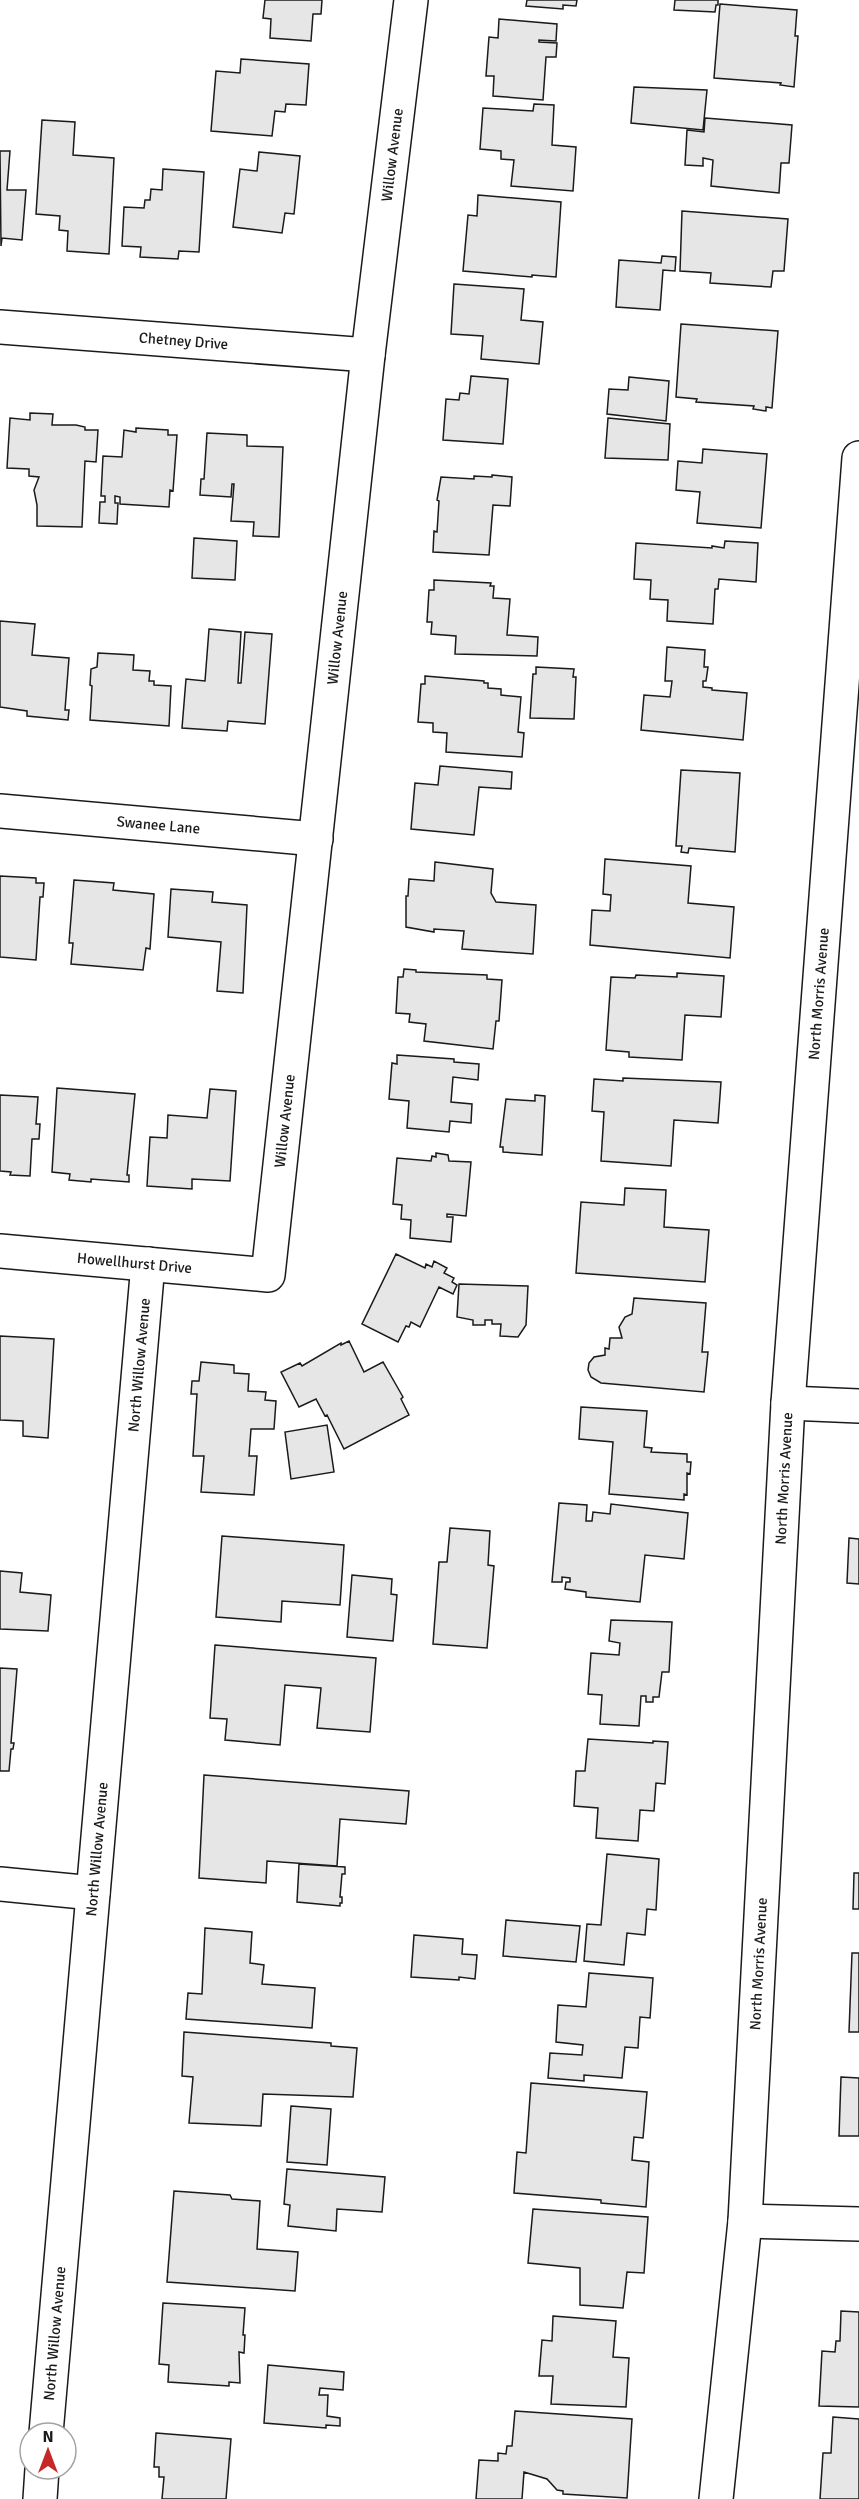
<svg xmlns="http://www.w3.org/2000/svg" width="859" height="2499" font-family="Signika,sans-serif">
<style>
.building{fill:#e6e6e6;stroke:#1a1a1a;stroke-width:1.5}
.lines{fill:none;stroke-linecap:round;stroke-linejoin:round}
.minor-casing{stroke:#1a1a1a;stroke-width:36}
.minor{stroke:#fff;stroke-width:33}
.labels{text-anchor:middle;stroke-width:4.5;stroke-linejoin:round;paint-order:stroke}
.street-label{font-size:15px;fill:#1a1a1a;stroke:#fff}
</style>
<rect width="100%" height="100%" fill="#fff"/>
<path class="building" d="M265,0H322L321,14H313L311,41L270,38L271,19L263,18Z
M527,0H577L576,6L563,5V9L526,6Z
M675,0H718V5H716L715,12L674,10Z
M720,4L797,10L795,36H798L794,87L780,85L781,83L714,78Z
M499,19L557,24L556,41L539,40V42L557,43L556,57H546L543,100L493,96L494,76H486L489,37L498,38Z
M241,59L309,64L306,105L286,104L285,112L275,111L272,136L211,131L216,71L240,73Z
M634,87L707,90L703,130L631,123Z
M534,104L554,105L552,145L576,147L573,191L511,186L514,160L501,159V151L480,149L483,108L533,111Z
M705,118L792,125L789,163H781L779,193L711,186L713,160L703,158V166L685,165L687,130L704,132Z
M42,120L75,122L73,155L114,158L109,254L67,251L68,231L59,230L60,216L36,214Z
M0,151H10L7,190H26L22,240L2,238L1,246Z
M259,152L300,156L294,214L285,213L282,233L233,227L240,169L257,171Z
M163,169L204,172L199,252L179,251L178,259L140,257L141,247L122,246L124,207L144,208L145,200H150L151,189L162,190Z
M478,195L561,202L556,277L532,275V277L463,271L468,215L477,216Z
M682,211L788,219L784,271H773L771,287L710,283L711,273L680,271Z
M662,256L676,257L675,271L663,270L660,310L616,307L619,260L661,263Z
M454,284L524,289L521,320L543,322L539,364L481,359L483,336L451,334Z
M681,324L778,331L772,408L766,407V411L753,409L754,406L696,402L697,399L676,397Z
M471,376L508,379L503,444L443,440L446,399L459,400L460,393L469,394Z
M629,377L669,381L666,421L607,414L609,389L628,390Z
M30,413L53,414L52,425H76L85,427V430H98L96,462L85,461L82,527L37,526V505L34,490L39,477L29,476V469L7,468L10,418L30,420Z
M608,418L670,424L668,460L605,458Z
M136,428L168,430V435H177L173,491L170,490L169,507L120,504V497L115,496V503H118L117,524L99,523L100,502H105V496H101L103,456L122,457L124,430L136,432Z
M207,433L247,435V446L283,447L279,537L253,536L254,522L231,521L234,484H232L231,497L200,495L201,479H204Z
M703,449L767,454L761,528L697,523L700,492L676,490L678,461L702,463Z
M492,475L512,477L510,506L493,505L489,555L433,552L434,531L437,532L439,501L437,500L441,477L474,479V476L492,477Z
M194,538L237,541L235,580L192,578Z
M725,541L758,543L756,582L719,579L718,589H715L713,624L667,621L668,600L650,599L651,580L634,579L636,543L712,548V546L724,548Z
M434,580L491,583L490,586H494L493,598L510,599L507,635L538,637L537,656L455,654L456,636L431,634L432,622H427L429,590H434Z
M0,621L35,624L32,655L69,658L65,710H69L68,720L27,716V711L0,707Z
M209,629L241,632L238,683H241L245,632L272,634L265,724L228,721L227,731L182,728L186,679L205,681Z
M667,647L705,650L704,667H708L706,681H703V687L712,688V690L747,693L743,740L641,730L644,695L670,697L672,681H665Z
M98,653L134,655L133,670L150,671L149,681H154V685L171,686L169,726L90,720L92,686L90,685L91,669L97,667Z
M536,667L574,669L573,677H576L574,719L530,718L533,674H536Z
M425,676L484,681V683H488V688L501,689V695L521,697L518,732L524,733L522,757L446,752L447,733L433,732V723L418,722L421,684H425Z
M440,766L512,772L511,789L479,787L474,835L411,829L415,783L438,785Z
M681,770L740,773L735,852L689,848L688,853L681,852L682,846H676Z
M605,859L691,866L688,903L734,907L730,958L590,945L592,910L610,911L611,895L603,894Z
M435,862L493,869L491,893L496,902L536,905L533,954L462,949L464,931L434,929V932L406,927V896H408L409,879L434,881Z
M0,876L36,878V883H44L43,897H40L36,960L0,957Z
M74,880L114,883L113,890L154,894L150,949L146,948L143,970L71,964L73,943H69Z
M171,889L213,892L212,902L247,905L243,993L217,991L221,942L168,937Z
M404,969L416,970V972L487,975V979L502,980L499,1021H496L493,1049L424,1041L426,1024L409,1022L410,1014L396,1013L398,977H403Z
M677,973L724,976L721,1017L685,1015L682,1060L629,1057V1052L606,1050L611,977L635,978L636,975L677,977Z
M397,1055L454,1059V1062L479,1064L478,1080L453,1077L451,1102L472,1104L471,1123L450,1121L449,1132L407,1128L409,1101L389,1099L392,1063L397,1064Z
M623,1078L721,1082L718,1123L674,1120L671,1166L601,1161L604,1112L592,1111L594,1079L623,1081Z
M57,1088L135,1094L127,1175H129V1182L91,1179V1182L69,1180L70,1174L52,1172Z
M210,1089L236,1091L230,1181L192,1179V1189L147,1186L150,1137L167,1138L168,1115L207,1118Z
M0,1095L38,1097L36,1124H40L39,1139H32L30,1176L10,1175L11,1172L0,1171Z
M535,1095L545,1096L542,1155L503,1152V1147H500L506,1099L535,1101Z
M436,1153L448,1155L449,1161L471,1162L466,1216L447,1214V1217H453L451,1242L410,1238L411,1220L401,1219L402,1205L393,1204L397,1158L431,1161L432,1156L436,1157Z
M625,1188L666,1190L664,1227L709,1230L705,1282L576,1273L581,1202L624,1205Z
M396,1254L425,1268L426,1264L432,1267L434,1261L447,1268L444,1273L454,1278L452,1282L457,1285L453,1294L439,1287L420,1327L411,1322L409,1327L406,1326L398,1342L362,1324Z
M459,1284L528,1286L526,1325L518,1337L500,1336L501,1324H492V1320H485V1325H473V1320L457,1317Z
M634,1298L706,1303L702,1352H708L704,1392L601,1383L591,1377L588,1370L589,1363L594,1357L605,1355V1348L609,1349L610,1338H622L619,1327L625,1317L632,1314Z
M0,1336L54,1339L48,1438L23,1436V1421L0,1420Z
M349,1341L364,1372L383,1362L403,1397L401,1399L409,1415L344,1449L327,1415L325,1416L316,1399L299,1407L281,1372L300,1363L302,1366L341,1343V1345Z
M201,1362L234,1365V1373L249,1374L248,1391L266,1392L265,1400L276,1401L274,1429H251L249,1456H257L254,1495L201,1492L204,1456H193L197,1394H191L192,1381H199Z
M581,1407L647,1411L644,1447L652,1448L651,1452L687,1454V1462H691L690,1474L687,1473V1495L684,1494V1500L609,1494L613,1442L579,1439Z
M327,1425L334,1472L291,1479L285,1432Z
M559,1503L587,1505L586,1521H592L593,1512L610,1514L611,1504L688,1513L684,1559L645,1555L640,1602L586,1597V1592L565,1589L566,1582H570V1578L562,1577V1582H552Z
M450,1528L490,1531L488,1565L494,1566L487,1648L433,1644L439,1562H447Z
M222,1536L344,1545L340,1605L282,1601L281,1622L216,1617Z
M849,1538L859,1539V1584L847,1583Z
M0,1571L22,1573L20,1592L51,1595L48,1631L0,1629Z
M352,1575L392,1579L391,1594L397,1595L393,1641L347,1637Z
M611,1620L672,1622L669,1672H662L659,1697H653V1702H646V1696H641L639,1726L600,1724L602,1695L588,1694L591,1653L619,1655L620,1643L609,1641Z
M215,1645L376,1658L370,1732L317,1728L321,1688L285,1685L280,1745L225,1740L227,1719L210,1718Z
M0,1668L17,1669L11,1743H14L13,1749H11L9,1771H0Z
M588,1739L653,1743V1741L668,1742L665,1784L656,1783L654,1811L640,1810L638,1841L596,1838L598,1808L574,1806L576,1771H585Z
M204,1775L409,1791L406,1824L340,1819L337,1866L267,1861L266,1883L199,1878Z
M607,1854L659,1859L656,1910L647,1909L645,1935L627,1933L624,1965L584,1961L587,1924L601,1925Z
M299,1864L345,1867V1874H342L340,1897H342V1903H340V1906L297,1902Z
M854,1873H859V1909H853Z
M506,1920L580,1926L576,1962L503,1956Z
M205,1928L252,1932L250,1963L264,1965L262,1984L315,1988L312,2028L186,2019L188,1993L202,1994Z
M414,1935L463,1939L462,1954L477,1955L475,1979L459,1977V1980L411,1977Z
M852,1953H859V2032H849Z
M589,1973L653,1978L650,2018L640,2017L638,2048L625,2047L622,2078L584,2075V2081L548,2078L550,2053L582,2055L583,2045L556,2042L558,2005L586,2007Z
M184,2032L331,2043V2046L357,2048L353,2097L263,2094L261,2126L189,2123L193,2077L182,2076Z
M841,2077L859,2078V2136H839Z
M531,2083L647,2092L643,2138L634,2137L632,2160L649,2162L646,2207L601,2203V2200L514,2193L517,2152L526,2153Z
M291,2106L331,2109L327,2165L287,2162Z
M287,2169L385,2177L382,2212L337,2209L336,2231L288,2226L290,2205L284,2204Z
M174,2191L230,2195L232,2199L260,2201L257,2249L298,2252L295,2291L167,2282Z
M533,2209L648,2217L644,2273L627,2272L623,2308L580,2305V2268L528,2263Z
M163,2303L245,2308L243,2335H245L244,2353L239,2352L240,2383L229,2382V2386L168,2382L169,2365L159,2364Z
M841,2311L859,2312V2407L819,2406L822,2351L835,2352L836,2341H840Z
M553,2316L616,2321L613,2357L629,2358L626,2407L551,2404L553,2376H539L542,2340L552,2341Z
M268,2365L344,2372L343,2390L320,2388L319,2395H328L327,2416L340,2418V2426L326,2425V2428L264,2423Z
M515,2411L632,2419L627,2498L563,2494V2491L557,2490L547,2479L524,2472L522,2499H476L479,2460L498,2461V2453L506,2454L507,2446H512Z
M833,2417L859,2419V2499H820L823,2453H831Z
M156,2433L231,2439L226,2499H162L164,2477H159V2467H154Z"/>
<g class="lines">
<g class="minor-casing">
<g id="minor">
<path id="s1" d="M0,327L368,355"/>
<path id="s2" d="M0,811L316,839"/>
<path id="s3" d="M0,1251L268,1275L368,355L411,0"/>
<path d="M788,1403L859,1406"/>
<path d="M0,1884L93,1893"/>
<path d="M745,2221L859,2224"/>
<path id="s4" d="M46,2433L148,1264"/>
<path d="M40,2499L42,2469"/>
<path id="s5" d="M716,2499L745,2221L788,1403L859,458"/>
</g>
</g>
<use href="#minor" class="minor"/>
</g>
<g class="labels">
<g class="street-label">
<text dy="5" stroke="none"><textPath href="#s3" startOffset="1396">Willow Avenue</textPath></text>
<text dy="5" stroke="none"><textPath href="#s1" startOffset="184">Chetney Drive</textPath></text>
<text dy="5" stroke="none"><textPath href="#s3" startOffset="910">Willow Avenue</textPath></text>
<text dy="5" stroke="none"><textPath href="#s2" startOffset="159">Swanee Lane</textPath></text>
<text dy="5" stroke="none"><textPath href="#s5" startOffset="1509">North Morris Avenue</textPath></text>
<text dy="5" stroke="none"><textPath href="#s3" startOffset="424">Willow Avenue</textPath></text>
<text dy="5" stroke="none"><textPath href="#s3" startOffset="135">Howellhurst Drive</textPath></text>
<text dy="5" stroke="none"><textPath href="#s4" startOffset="1072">North Willow Avenue</textPath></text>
<text dy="5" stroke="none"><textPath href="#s5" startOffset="1023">North Morris Avenue</textPath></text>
<text dy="5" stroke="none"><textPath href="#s4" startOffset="586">North Willow Avenue</textPath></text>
<text dy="5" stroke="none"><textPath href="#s5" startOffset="537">North Morris Avenue</textPath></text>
<text dy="5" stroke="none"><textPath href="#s4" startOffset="100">North Willow Avenue</textPath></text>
</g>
</g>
<g transform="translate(48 2451)"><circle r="28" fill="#ffffff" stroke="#a3a3a3" stroke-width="1.5"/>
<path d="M0-4.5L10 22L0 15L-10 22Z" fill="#c62828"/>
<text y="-9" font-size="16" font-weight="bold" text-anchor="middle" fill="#1a1a1a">N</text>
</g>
</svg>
